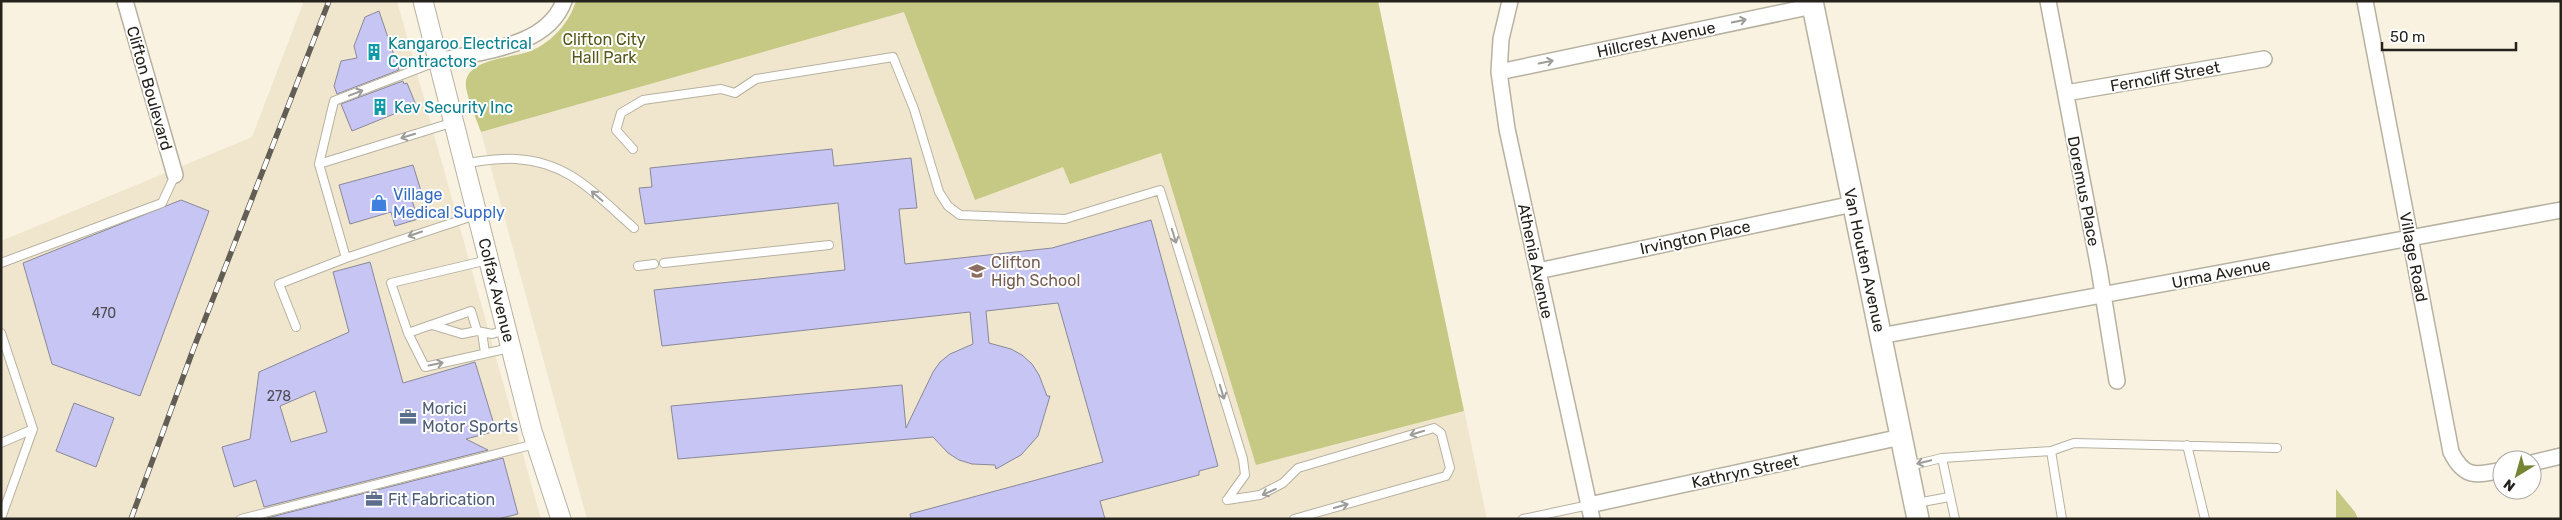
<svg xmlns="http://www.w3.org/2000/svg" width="2562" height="520" font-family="Rubik,sans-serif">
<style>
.built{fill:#f0e6ce}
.green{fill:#c5c983}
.building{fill:#c6c5f3;stroke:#898898;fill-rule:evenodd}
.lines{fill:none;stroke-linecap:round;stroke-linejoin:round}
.service-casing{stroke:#b7b1a1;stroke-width:10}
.minor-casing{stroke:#b7b1a1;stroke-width:18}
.tertiary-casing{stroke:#b7b1a1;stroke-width:21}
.secondary-casing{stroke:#b7b1a1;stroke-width:24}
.service{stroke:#fff;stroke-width:8}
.minor{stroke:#fff;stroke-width:15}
.tertiary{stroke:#fff;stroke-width:19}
.secondary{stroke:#fff;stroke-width:21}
.rail-casing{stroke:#625e55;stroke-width:5.5}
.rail{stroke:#fff;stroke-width:4;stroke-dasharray:11;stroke-linecap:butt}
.oneway{stroke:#9d9c99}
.labels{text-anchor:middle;stroke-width:4;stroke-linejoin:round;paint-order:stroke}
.number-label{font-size:14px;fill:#4e4c52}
.park-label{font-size:16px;fill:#57591c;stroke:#fff}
.street-label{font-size:16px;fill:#26231d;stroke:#fff}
.culture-label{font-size:16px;fill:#0d838f;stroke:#fff;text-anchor:start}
.shop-label{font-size:16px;fill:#366cbe;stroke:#fff;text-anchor:start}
.education-label{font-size:16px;fill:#785e54;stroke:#fff;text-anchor:start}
.service-label{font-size:16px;fill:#4e5e75;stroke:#fff;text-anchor:start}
</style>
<rect width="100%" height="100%" fill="#f9f2e1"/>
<path class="built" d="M304,1H397L541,519H1V241L252,137Z
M940,1H1378L1487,519H587L481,132Z"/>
<path class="green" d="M576,1H1378L1464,411L1256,465L1161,153L1070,184L1063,167L975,200L904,12L481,132C477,120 464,92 466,81C470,58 513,58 531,51C553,41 569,23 576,1Z
M2336,489L2355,512L2358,519H2336Z"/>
<path class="building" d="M379,11L399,70L337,94L334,86L341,61L357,58L354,46L365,17Z
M403,81L404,84L407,83L416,105L352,131L341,104Z
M832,149L834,166L911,158L917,208L899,209L905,264L1052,248L1151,220L1218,466L1199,471V475L1100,501L1105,519H911L910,514L1103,462L1058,303L986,311L989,343L1011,349L1022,355L1032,364L1039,375L1047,396H1050L1038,436L1021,455L996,469L995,465L972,464L959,460L948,453L933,437L678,459L671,406L902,385L906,428L933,372L940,362L950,354L973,344L970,312L662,346L654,290L845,270L838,203L645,224L639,188L652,187L650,168Z
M413,165L421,191L410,194L418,219L395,226L391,212L350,224L339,185Z
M181,200L209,211L140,396L52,364L23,263Z
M370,262L403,383L475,362L496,431L466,439L488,450L264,507L256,480L234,487L222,447L250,439L259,372L349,332L333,272ZM315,391L327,432L291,442L280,406Z
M74,403L114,418L96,467L56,451Z
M503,458L518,514L498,519L267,518Z"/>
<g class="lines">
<g class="service-casing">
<path id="service" d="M438,61L334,101L319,164L454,122
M633,149L616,130L621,113L643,100L721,89L735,93L756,79L893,57L914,109L939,192L948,206L960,215L1065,219L1160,190L1243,459L1245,475L1227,500
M466,163C482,161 500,158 516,159C570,162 596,195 634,228
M319,164L346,258L476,215
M1,263L162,203L175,175
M664,263L829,245
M638,266L654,264
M432,325L462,334L477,331L492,334L505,330
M296,327L279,284L346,258
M477,331L471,311L408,333L391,283L488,260
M482,332L485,353
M1,333L33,429L1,518
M408,333L425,367L510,348
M1,443L33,429
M2187,445L2205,519
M2051,451L2074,443L2277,448
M1942,458L1955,519
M1909,466L1942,458L2051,451L2062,519
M1227,500L1260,495L1283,483L1298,468L1434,428L1441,433L1450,468L1446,476L1294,519
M1917,503L1949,497
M241,519L535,444
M1523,519L1589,505"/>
</g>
<g class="minor-casing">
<path id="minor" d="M125,1L175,175
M1510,1L1501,39L1499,72L1507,129L1592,519
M2048,1L2099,269L2117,381
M2365,1L2451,452C2464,478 2475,476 2502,470
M438,61C480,51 547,48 564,1
M1499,72L1813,6
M2066,93L2264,59
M1538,271L1853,204
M1880,336L2561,210
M2532,463L2561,456
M1589,505L1901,437"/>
</g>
<g class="tertiary-casing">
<path id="tertiary" d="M423,1L532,431L561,519"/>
</g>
<g class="secondary-casing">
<path id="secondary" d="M1812,1L1918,519"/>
</g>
<use href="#service" class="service"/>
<use href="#minor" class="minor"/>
<use href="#tertiary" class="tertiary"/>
<use href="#secondary" class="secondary"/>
<g class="rail-casing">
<path id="rail" d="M131,519L193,350L329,1"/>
</g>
<use href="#rail" class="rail"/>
</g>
<defs><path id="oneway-shaft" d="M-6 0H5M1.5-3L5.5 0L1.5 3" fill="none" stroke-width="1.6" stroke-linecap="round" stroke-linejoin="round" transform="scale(1.25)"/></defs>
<g class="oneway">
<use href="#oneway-shaft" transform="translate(1739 21) rotate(-12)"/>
<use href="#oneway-shaft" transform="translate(1546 62) rotate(-12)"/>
<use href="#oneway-shaft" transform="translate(356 93) rotate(-21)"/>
<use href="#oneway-shaft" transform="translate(408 136) rotate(163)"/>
<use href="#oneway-shaft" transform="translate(597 196) rotate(-139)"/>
<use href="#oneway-shaft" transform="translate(415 234) rotate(161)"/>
<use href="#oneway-shaft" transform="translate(1174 236) rotate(73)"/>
<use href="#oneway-shaft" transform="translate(436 364) rotate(-12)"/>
<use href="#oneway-shaft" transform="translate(1222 392) rotate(73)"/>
<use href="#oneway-shaft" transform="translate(1417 433) rotate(163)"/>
<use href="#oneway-shaft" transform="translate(1924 462) rotate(167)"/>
<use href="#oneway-shaft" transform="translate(1269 492) rotate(156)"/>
<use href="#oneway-shaft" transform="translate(1341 506) rotate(-16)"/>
</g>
<defs>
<g id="building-bare" transform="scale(1.35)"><path d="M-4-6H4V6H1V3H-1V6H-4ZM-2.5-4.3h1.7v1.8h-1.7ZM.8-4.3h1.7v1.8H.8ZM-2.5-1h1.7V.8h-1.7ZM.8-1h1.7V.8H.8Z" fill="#0f9aa8" stroke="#fff" stroke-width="2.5" paint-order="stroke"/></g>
<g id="shop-bare" transform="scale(1.35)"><path d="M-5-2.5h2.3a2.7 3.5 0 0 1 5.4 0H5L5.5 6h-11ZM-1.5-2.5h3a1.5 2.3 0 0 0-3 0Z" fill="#3f7fe0" stroke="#fff" stroke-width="2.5" paint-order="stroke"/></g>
<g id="school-bare" transform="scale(1.35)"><path d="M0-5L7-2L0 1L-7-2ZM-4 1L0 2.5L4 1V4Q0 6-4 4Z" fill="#8d6e63" stroke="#fff" stroke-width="2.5" paint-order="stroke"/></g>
<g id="office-bare" transform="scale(1.35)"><path d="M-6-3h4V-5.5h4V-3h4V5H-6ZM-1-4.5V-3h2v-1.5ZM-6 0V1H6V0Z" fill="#5c6f8a" stroke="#fff" stroke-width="2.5" paint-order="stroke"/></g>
</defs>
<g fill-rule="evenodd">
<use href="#building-bare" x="374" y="52"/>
<use href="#building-bare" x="380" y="107"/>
<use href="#shop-bare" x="379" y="203"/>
<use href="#school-bare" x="977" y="271"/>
<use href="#office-bare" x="408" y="417"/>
<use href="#office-bare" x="374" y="499"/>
</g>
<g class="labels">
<g class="number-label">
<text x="104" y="318">470</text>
<text x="279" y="401">278</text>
</g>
<g class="park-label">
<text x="604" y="45">Clifton City<tspan x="604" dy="18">Hall Park</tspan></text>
</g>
<g class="street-label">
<text transform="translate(1656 39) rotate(-12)" y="6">Hillcrest Avenue</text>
<text transform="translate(2165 76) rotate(-10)" y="6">Ferncliff Street</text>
<text transform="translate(150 88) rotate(74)" y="6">Clifton Boulevard</text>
<text transform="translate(2084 191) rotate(79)" y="6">Doremus Place</text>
<text transform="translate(1695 237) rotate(-12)" y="6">Irvington Place</text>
<text transform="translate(2414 257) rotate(79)" y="6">Village Road</text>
<text transform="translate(1865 260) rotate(78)" y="6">Van Houten Avenue</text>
<text transform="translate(1536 261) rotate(78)" y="6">Athenia Avenue</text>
<text transform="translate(2221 273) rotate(-11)" y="6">Urma Avenue</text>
<text transform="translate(497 290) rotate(76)" y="6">Colfax Avenue</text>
<text transform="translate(1745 471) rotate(-12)" y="6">Kathryn Street</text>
</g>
<g class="culture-label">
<text x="388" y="49">Kangaroo Electrical<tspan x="388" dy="18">Contractors</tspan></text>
<text x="394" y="113">Kev Security Inc</text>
</g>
<g class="shop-label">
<text x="393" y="200">Village<tspan x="393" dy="18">Medical Supply</tspan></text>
</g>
<g class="education-label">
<text x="991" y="268">Clifton<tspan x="991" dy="18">High School</tspan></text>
</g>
<g class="service-label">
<text x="422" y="414">Morici<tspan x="422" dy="18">Motor Sports</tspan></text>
<text x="388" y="505">Fit Fabrication</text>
</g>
</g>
<rect width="2562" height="520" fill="none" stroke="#26231d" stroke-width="5"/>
<g transform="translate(2517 475) rotate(217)"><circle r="24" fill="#ffffff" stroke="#a8a7a5"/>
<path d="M0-4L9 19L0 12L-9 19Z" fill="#768533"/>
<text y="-8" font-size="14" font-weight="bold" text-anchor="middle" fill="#26231d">N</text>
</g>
<path d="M2382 42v8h134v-8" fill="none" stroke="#26231d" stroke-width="2.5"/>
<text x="2390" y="42" font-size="15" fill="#26231d" stroke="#ffffff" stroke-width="4" paint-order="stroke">50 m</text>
</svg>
